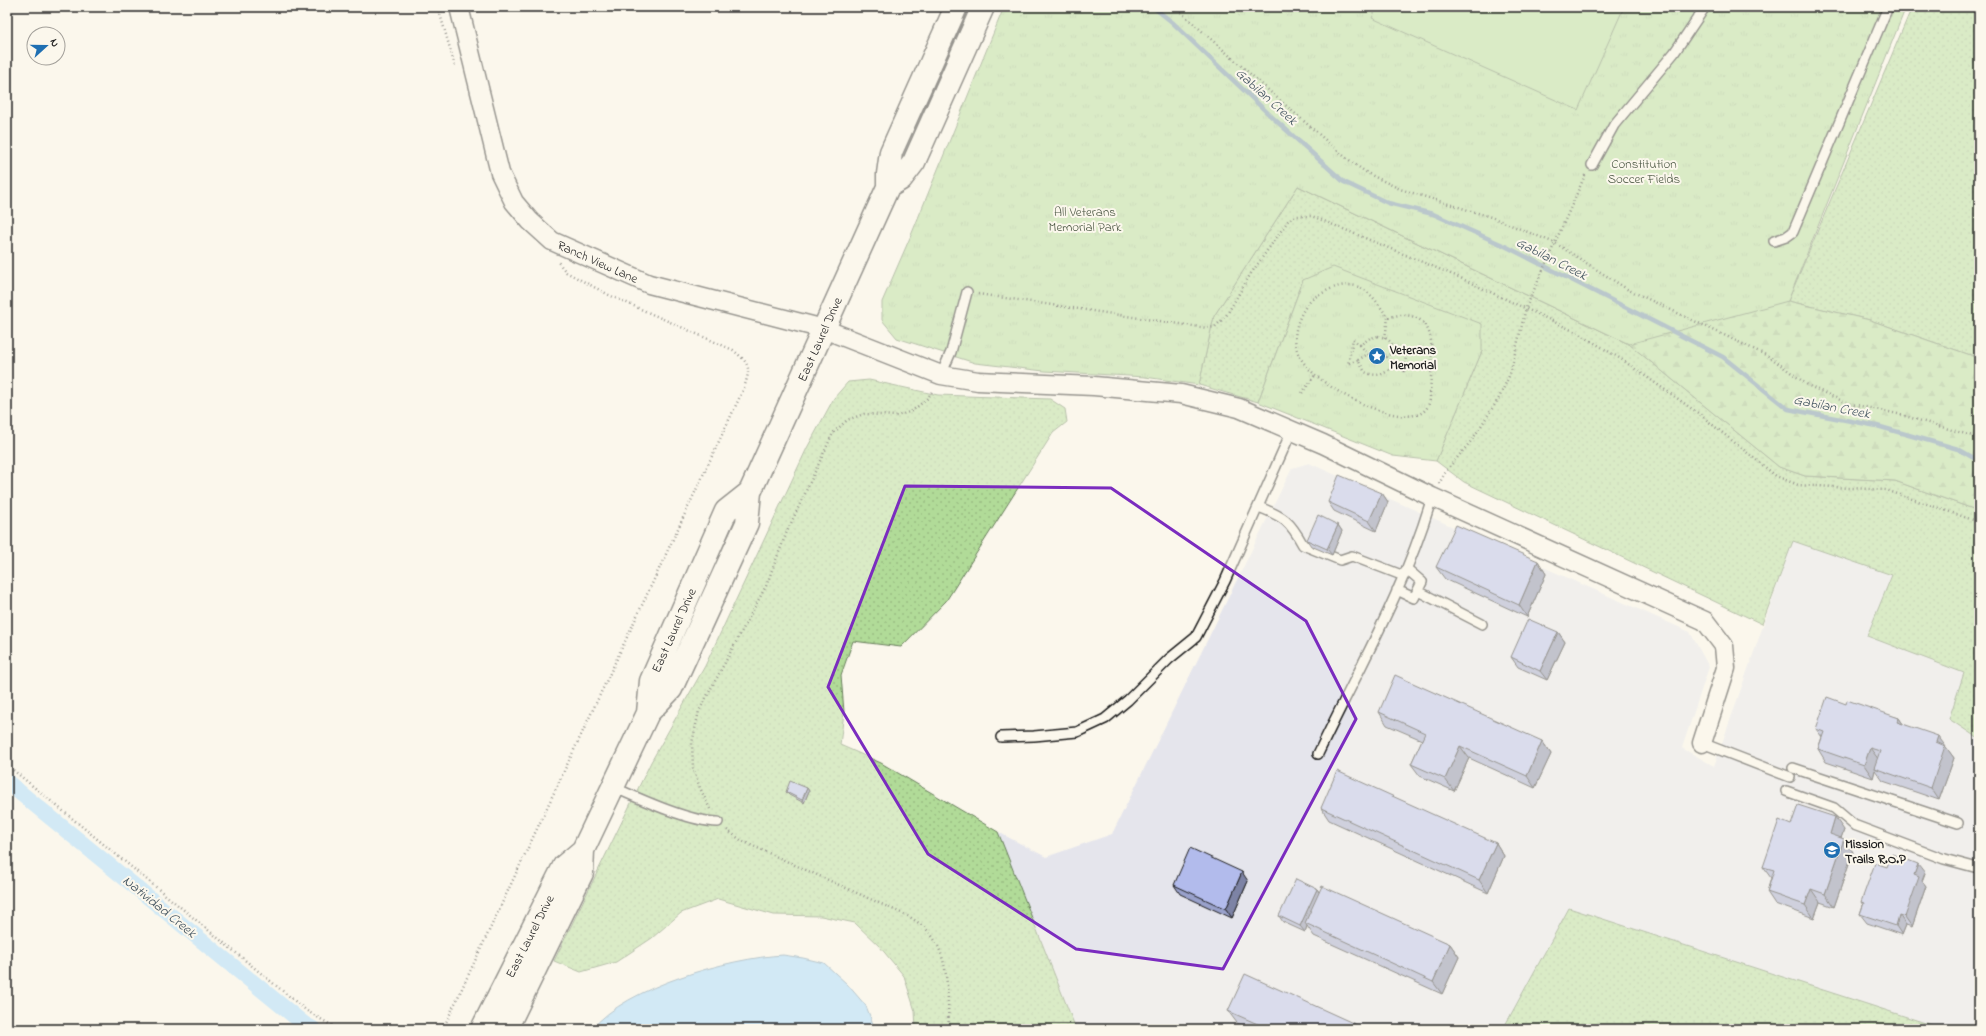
<svg xmlns="http://www.w3.org/2000/svg" width="1986" height="1036" font-family="'Indie Flower',sans-serif">
<style>
.built{fill:#e5e5ec}
.grass{fill:url(#grass-dots);stroke:#667c5a}
.forest{fill:url(#forest-firs);stroke:#667c5a}
.park{fill:url(#park-tufts);stroke:#667c5a}
.pitch{fill:#b1db98;stroke:#667c5a}
.water{fill:#9fd7ff;stroke:#6b8ca4}
.lines{fill:none;stroke-linecap:round;stroke-linejoin:round}
.stream{stroke:#6b8ca4;stroke-width:4.5}
.canal{stroke:#9fd7ff;stroke-width:16}
.lane-casing{stroke:#1c1c1c;stroke-width:12}
.street-casing{stroke:#1c1c1c;stroke-width:21}
.secondary-casing{stroke:#1c1c1c;stroke-width:25}
.path{stroke:#1c1c1c;stroke-width:2.5;stroke-dasharray:1 3;stroke-linecap:butt}
.lane{stroke:#fbf7ec;stroke-width:9}
.street{stroke:#fbf7ec;stroke-width:18}
.secondary{stroke:#fbf7ec;stroke-width:22}
.wall{fill:#99a1cb;stroke:#1c1c1c}
.shaded-wall{fill:#7d83a5;stroke:#1c1c1c}
.building{fill:#b2bbec;stroke:#1c1c1c}
.marked{fill:none;stroke:#7b2cbf;stroke-width:3;stroke-linejoin:round}
.labels{text-anchor:middle;stroke-width:4;stroke-linejoin:round;paint-order:stroke}
.park-label{font-size:13px;fill:#495541;stroke:#fbf7ec}
.street-label{font-size:13px;fill:#1c1c1c;stroke:#fbf7ec}
.poi-label{font-size:13px;font-weight:bold;fill:#1c1c1c;stroke:#fbf7ec;text-anchor:start}
.water-label{font-size:14px;font-style:italic;fill:#435460;stroke:#fbf7ec}
</style>
<defs>
<pattern id="grass-dots" width="8" height="8" patternUnits="userSpaceOnUse"><rect width="8" height="8" fill="#b1db98"/><path d="M2 2h.1M6 6h.1" fill="none" stroke="#98bb82" stroke-width="1.8" stroke-linecap="round"/></pattern>
<pattern id="forest-firs" width="22" height="20" patternUnits="userSpaceOnUse"><rect width="22" height="20" fill="#b1db98"/><path d="M5 1l3.5 6h-7zM16 11l3.5 6h-7z" fill="#98bb82"/></pattern>
<pattern id="park-tufts" width="24" height="20" patternUnits="userSpaceOnUse"><rect width="24" height="20" fill="#b1db98"/><path d="M3 7l-1-3M5 7V3M7 7l1-3M15 17l-1-3M17 17v-4M19 17l1-3" fill="none" stroke="#98bb82"/></pattern>
</defs>
<rect width="100%" height="100%" fill="#fbf7ec"/>
<filter id="ink" filterUnits="userSpaceOnUse"><feTurbulence type="fractalNoise" baseFrequency=".025" numOctaves="2"/><feDisplacementMap in="SourceGraphic" scale="8" xChannelSelector="R" yChannelSelector="G"/><feConvolveMatrix kernelMatrix="1 2 1 2 8 2 1 2 1" color-interpolation-filters="sRGB"/></filter>
<g filter="url(#ink)">
<path class="built" d="M1309,463L1690,632L1709,667L1682,748L1714,766L1793,540L1892,575L1867,636L1964,673L1950,718L1979,739V1029H1944L1569,908L1503,1029H1076L998,832L1046,857L1112,834L1292,468Z"/>
<path class="grass" d="M1912,7H1979V358L1870,320L1788,301Z
M1298,186L1629,344L1779,467L1805,476L1895,481L1979,511V739L1949,719L1964,673L1867,636L1892,575L1793,541L1762,624L1464,482L1436,461L1482,351L1303,280L1258,402L1199,385L1214,316Z
M869,380L938,395L1050,399L1065,409L1067,422L1053,433L946,601L901,647L853,641L841,675L844,712L840,745L881,763L998,832L1076,1029H916L915,1011L904,976L880,947L855,923L821,916L774,915L718,899L681,913L652,938L616,962L581,972L554,961L651,762L705,666L807,448L834,398L848,382Z
M1569,908L1944,1029H1503Z"/>
<path class="forest" d="M1298,186L1739,296L1788,301L1870,320L1979,358V511L1895,481L1805,476L1779,467L1629,344Z"/>
<path class="park" d="M1004,7H1906L1788,301L1629,344L1298,186L1214,316L1199,385L1145,377L1044,371L975,363L897,338L882,320V302L912,233Z
M1333,267L1482,324V351L1436,461L1393,456L1258,402L1303,280Z"/>
<path class="pitch" d="M1377,7H1624L1578,110L1372,18Z"/>
<path class="water" d="M783,955L803,958L824,963L847,984L866,1006L875,1029H592C626,987 729,958 783,955Z"/>
<g class="lines">
<path class="stream" d="M1153,7L1172,22L1272,117L1344,182L1388,203L1433,214L1505,246L1723,357L1788,409L1877,426L1958,449L1979,461"/>
<path class="canal" d="M7,782L304,1024L313,1029"/>
<g class="lane-casing">
<path id="lane" d="M1592,165L1614,125L1674,53L1705,7
M1774,241L1786,237L1793,232L1888,7
M941,375L951,352L967,292
M1259,507C1284,517 1290,521 1303,545L1340,560L1352,556L1404,576
M1397,590L1414,598L1422,582L1407,569
M1418,591L1482,624
M1001,737L1034,736L1077,732L1105,719L1128,700L1169,659L1196,637L1225,581L1292,430
M1702,743L1790,777
M1318,754C1358,670 1406,587 1432,497
M1793,768L1958,823
M613,787C640,799 690,822 718,822
M1786,791L1834,808L1854,825L1944,859L1974,867"/>
</g>
<g class="street-casing">
<path id="street" d="M459,7L500,173L514,202L530,221L552,241L649,284L824,329L941,375L978,381L1094,386L1181,394L1239,408L1323,444L1432,497L1705,621L1724,646L1726,668L1702,743"/>
</g>
<g class="secondary-casing">
<path id="secondary" d="M888,187L901,179L914,162L983,7
M648,713L651,681L726,511L750,492
M482,1029L564,866L583,850L648,713L671,689L747,523L750,492L888,187V174L891,152L956,7
M506,1029L582,873L583,850"/>
</g>
<path class="path" d="M438,7L455,66
M1175,7L1275,96L1345,157L1367,173L1400,189L1491,217L1555,243L1627,289L1770,357L1809,386L1847,403L1898,414L1979,438
M978,294L1207,328L1215,327L1226,316L1250,275L1288,221L1295,216H1312L1456,276L1578,333L1621,359L1698,413L1776,476L1798,485L1886,490L1979,522
M1378,336C1389,338 1393,343 1396,353L1407,349L1404,371L1395,364C1386,374 1378,378 1365,372L1358,360L1348,364L1353,339L1360,345L1370,338Z
M1385,338L1388,318C1372,294 1360,276 1328,290C1321,294 1313,297 1308,303C1297,319 1290,339 1300,357C1315,385 1384,421 1415,415C1424,414 1429,407 1430,399C1430,383 1434,350 1430,336C1426,316 1405,311 1388,318
M1360,345L1368,354L1373,356
M1373 357a4 4 0 1 1 8 0a4 4 0 1 1-8 0Z
M1381,356L1396,353
M1386,357L1395,364
M1358,360L1368,354
M1302,393L1316,374
M1439,484L1446,471L1472,440L1499,398L1510,374L1526,308L1586,173
M7,765L307,1011L338,1029
M710,809L700,788L693,768L692,743L699,711L766,586L786,534L833,433L847,420L864,414L897,416L912,411L928,398L933,390
M727,830L742,841L910,917C916,921 922,925 927,930C951,955 947,998 949,1029
M443,1029L744,388C751,367 750,364 733,350L609,295L566,272L558,262"/>
<use href="#lane" class="lane"/>
<use href="#street" class="street"/>
<use href="#secondary" class="secondary"/>
</g>
<path class="wall" d="M1382,493L1388,502L1376,531L1334,511L1328,502Z
M1338,525L1342,531L1332,555L1311,546L1307,540Z
M1538,561L1546,574L1527,617L1445,579L1436,567Z
M1558,632L1565,642L1547,680L1518,667L1511,657Z
M1846,704L1899,718L1903,724L1945,746L1954,758L1939,800L1883,781L1875,770L1873,778L1826,762L1818,749L1822,737L1816,729Z
M1379,712L1542,741L1551,754L1535,788L1469,758L1454,791L1420,776L1411,764L1422,740L1387,725Z
M807,788L809,791L804,803L789,795L786,792Z
M1321,808L1496,843L1504,856L1488,893L1329,820Z
M1791,825L1844,830L1841,838L1853,852L1834,907L1820,902L1814,918L1775,904L1767,892L1771,878L1763,867Z
M1925,873L1922,881L1926,886L1912,927L1906,925L1902,935L1867,923L1860,914L1863,905L1861,902Z
M1248,881L1232,918L1180,894L1174,885Z
M1317,889L1319,892L1450,944L1459,957L1442,994L1314,936L1307,926L1305,932L1283,922L1279,916Z
M1228,1011L1366,1029H1250L1237,1023Z"/>
<path class="shaded-wall" d="M1382,493L1388,502L1376,531L1369,521Z
M1338,525L1342,531L1332,555L1327,549Z
M1538,561L1546,574L1527,617L1519,605Z
M1558,632L1565,642L1547,680L1540,671Z
M1899,718L1907,730L1897,722Z
M1938,736L1954,758L1939,800L1931,788L1936,742Z
M1542,741L1551,754L1535,788L1527,776Z
M1460,746L1469,758L1454,791L1445,779Z
M1870,748L1879,760L1874,768L1875,770L1873,778L1864,765Z
M807,788L809,791L804,803L802,800Z
M1835,817L1844,830L1838,846L1830,834Z
M1844,839L1853,852L1834,907L1825,894Z
M1496,843L1504,856L1488,893L1479,880Z
M1918,864L1925,873L1922,881L1926,886L1912,927L1905,917L1914,875Z
M1242,872L1248,881L1232,918L1226,909Z
M1317,889L1321,895L1305,923L1307,926L1305,932L1300,926Z
M1811,889L1820,902L1814,918L1805,905Z
M1899,915L1906,925L1902,935L1896,926Z
M1450,944L1459,957L1442,994L1433,982Z"/>
<path class="building" d="M1339,475L1382,493L1369,521L1328,502Z
M1318,515L1338,525L1327,549L1307,540Z
M1456,525L1538,561L1519,605L1436,567Z
M1528,619L1558,632L1540,671L1511,657Z
M1395,675L1542,741L1527,776L1460,746L1445,779L1411,764L1425,733L1379,712Z
M1827,697L1846,704L1847,700L1899,718L1897,722L1938,736L1936,742L1945,746L1931,788L1874,768L1880,751L1870,748L1864,765L1818,749L1824,732L1816,729Z
M1337,771L1496,843L1479,880L1321,808Z
M790,781L807,788L802,800L786,792Z
M1798,805L1835,817L1830,834L1844,839L1825,894L1811,889L1805,905L1767,892L1774,870L1763,867L1779,820L1791,825Z
M1190,848L1242,872L1226,909L1174,885Z
M1892,854L1918,864L1914,875L1919,877L1905,917L1899,915L1896,926L1860,914L1864,903L1861,902L1875,863L1887,867Z
M1296,879L1317,889L1300,926L1279,916Z
M1322,886L1450,944L1433,982L1305,923Z
M1245,974L1366,1029H1269L1228,1011Z"/>
</g>
<path d="M0 0H1986V1036H0ZM905,486L1111,488L1306,621L1356,719L1223,969L1076,949L928,854L828,687Z" fill="#fbf7ec" fill-opacity=".55" fill-rule="evenodd"/>
<path class="marked" d="M905,486L1111,488L1306,621L1356,719L1223,969L1076,949L928,854L828,687Z"/>
<defs>
<g id="sight-disc" transform="scale(0.9)"><circle r="9.5" fill="#1f6fb2" stroke="#fbf7ec"/><path d="M0-6L1.8-2.2L6-1.7L2.9 1.2L3.7 5.4L0 3.3L-3.7 5.4L-2.9 1.2L-6-1.7L-1.8-2.2Z" fill="#fff"/></g>
<g id="school-disc" transform="scale(0.9)"><circle r="9.5" fill="#1f6fb2" stroke="#fbf7ec"/><path d="M0-5L7-2L0 1L-7-2ZM-4 1L0 2.5L4 1V4Q0 6-4 4Z" fill="#fff"/></g>
</defs>
<g fill-rule="evenodd">
<use href="#sight-disc" x="1377" y="356"/>
<use href="#school-disc" x="1832" y="850"/>
</g>
<g class="labels">
<g class="park-label">
<text x="1644" y="168">Constitution<tspan x="1644" dy="15">Soccer Fields</tspan></text>
<text x="1085" y="216">All Veterans<tspan x="1085" dy="15">Memorial Park</tspan></text>
</g>
<g class="street-label">
<text transform="translate(598 261) rotate(24)" y="5">Ranch View Lane</text>
<text transform="translate(819 339) rotate(-66)" y="5">East Laurel Drive</text>
<text transform="translate(673 630) rotate(-66)" y="5">East Laurel Drive</text>
<text transform="translate(529 936) rotate(-63)" y="5">East Laurel Drive</text>
</g>
<g class="poi-label">
<text x="1390" y="354">Veterans<tspan x="1390" dy="15">Memorial</tspan></text>
<text x="1845" y="848">Mission<tspan x="1845" dy="15">Trails R.O.P</tspan></text>
</g>
<g class="water-label">
<text transform="translate(1267 96) rotate(42)" y="5">Gabilan Creek</text>
<text transform="translate(1552 258) rotate(27)" y="5">Gabilan Creek</text>
<text transform="translate(1832 406) rotate(11)" y="5">Gabilan Creek</text>
<text transform="translate(160 906) rotate(39)" y="5">Natividad Creek</text>
</g>
</g>
<rect width="1986" height="1036" fill="none" stroke="#fbf7ec" stroke-width="24"/>
<rect x="12" y="12" width="1962" height="1012" fill="none" stroke="#1c1c1c" stroke-width="1.5" filter="url(#ink)"/>
<g transform="translate(46 46) rotate(69)"><circle r="19" fill="#fbf7ec" stroke="#a29f99"/>
<path d="M0-3L7 15L0 10L-7 15Z" fill="#1f6fb2"/>
<text y="-6" font-size="11" font-weight="bold" text-anchor="middle" fill="#1c1c1c">N</text>
</g>
</svg>
